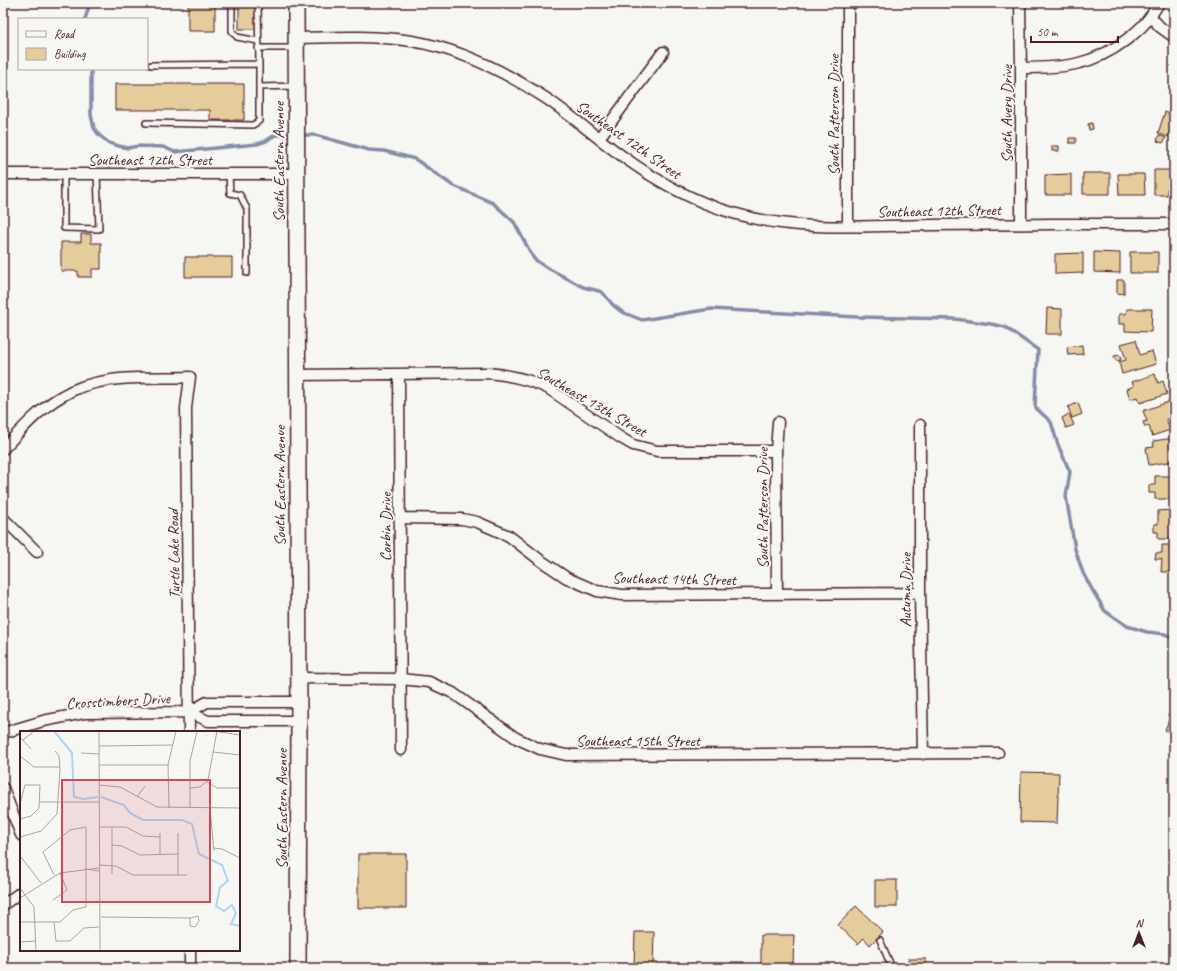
<svg xmlns="http://www.w3.org/2000/svg" width="1177" height="971" font-family="Caveat,sans-serif">
<style>
.lines{fill:none;stroke-linecap:round;stroke-linejoin:round}
.stream{stroke:#858ca5;stroke-width:3.5}
.building{fill:#e5cd9b;stroke:#4a1f2b}
.service-casing{stroke:#4a1f2b;stroke-width:8}
.minor-casing{stroke:#4a1f2b;stroke-width:13}
.secondary-casing{stroke:#4a1f2b;stroke-width:18}
.service{stroke:#f6f6f2;stroke-width:5}
.minor{stroke:#f6f6f2;stroke-width:10}
.secondary{stroke:#f6f6f2;stroke-width:15}
.labels{text-anchor:middle;stroke-width:4;stroke-linejoin:round;paint-order:stroke}
.street-label{font-size:16px;fill:#4a1f2b;stroke:#f6f6f2}
.inset-river{fill:none;stroke:#acd4f6;stroke-width:2}
.inset-road{fill:none;stroke:#b1a0a2;stroke-width:1}
.view{fill:#d1495b;fill-opacity:0.15;stroke:#d1495b;stroke-width:2}
.inset-edge{fill:none;stroke:#4a1f2b;stroke-width:2}
</style>
<rect width="100%" height="100%" fill="#f6f6f2"/>
<filter id="ink" filterUnits="userSpaceOnUse"><feTurbulence type="fractalNoise" baseFrequency=".025" numOctaves="2"/><feDisplacementMap in="SourceGraphic" scale="8" xChannelSelector="R" yChannelSelector="G"/><feConvolveMatrix kernelMatrix="1 2 1 2 8 2 1 2 1" color-interpolation-filters="sRGB"/></filter>
<g filter="url(#ink)">
<g class="lines">
<path class="stream" d="M85,19L90,3
M91,69V115L94,128L99,135L109,143L119,146L128,148L138,146L163,147L175,152L257,144L266,141L275,135H292
M301,135H315L369,150L384,151L415,159L452,185L493,203L514,222L534,259L544,266L583,287L599,291L603,293L613,305L622,312L642,320L711,309L857,317L955,319L991,324L1005,327L1038,350L1035,405L1036,408L1051,422L1058,445L1070,472L1066,496L1075,549L1083,573L1093,591L1105,611L1127,626L1147,632L1165,634L1174,639"/>
</g>
<path class="building" d="M188,3H215V31H188Z
M239,3H256V29H239Z
M115,84H244V120H210V110H115Z
M1165,112L1174,116V119L1168,137L1158,133Z
M1092,123L1093,129L1089,130L1088,124Z
M1159,135L1166,138L1163,143L1157,141Z
M1069,138H1076V143H1069Z
M1052,146H1059V151H1052Z
M1154,170H1174V189H1167V195H1154Z
M1083,173H1110V194H1083Z
M1071,174V195H1045V175Z
M1118,174H1144L1145,195H1119Z
M81,234H91V243H101V269H92V277H78V271H61V242H81Z
M1094,252L1120,253V273L1094,272Z
M1130,252H1158V273H1130Z
M1083,253V273L1055,274V254Z
M185,257H232V277H185Z
M1117,280H1124V294L1117,293Z
M1047,308L1062,309V334H1046Z
M1127,309H1152L1151,332L1125,331V324H1119V314H1126Z
M1136,340L1140,355L1152,351L1156,364L1122,374L1119,362L1126,360L1121,344Z
M1082,345L1083,354L1068,355L1067,347Z
M1120,355L1121,360L1116,361L1114,356Z
M1155,374L1158,383L1163,381L1167,394L1140,403L1138,397L1130,399L1127,389L1134,386L1132,382Z
M1171,401L1174,410V416L1166,419L1170,430L1152,436L1149,426L1145,427L1143,422L1147,421L1143,411Z
M1078,403L1082,414L1072,418L1068,407Z
M1069,414L1074,425L1066,428L1062,418Z
M1174,438V461L1149,465L1146,448L1154,447L1153,441Z
M1155,476H1174V499H1155V493H1149V485H1155Z
M1174,510V539H1158V532H1154V524H1158V511Z
M1162,545H1174V572H1161L1162,559H1155L1156,553H1162Z
M1174,703V734L1165,730L1170,717L1168,716Z
M1021,772L1059,773L1057,823L1020,822Z
M358,854H406V908H358Z
M875,880H897V907H875Z
M856,906L883,932L870,945L864,938L858,944L838,925Z
M635,932H654L653,968H634Z
M761,935H794L793,965H761Z
M908,959H926V968H908Z
M731,962H744V968H731Z"/>
<g class="lines">
<g class="service-casing">
<path id="service" d="M232,3V31L237,37L258,41
M258,3L259,64
M258,48H295
M259,87L296,86
M146,123L253,125L259,121V64L151,65
M64,174V228L99,229L97,174
M229,174L230,193L240,195L247,209V273
M880,940L892,968"/>
</g>
<g class="minor-casing">
<path id="minor" d="M848,3V226
M1020,3L1021,68V224
M1151,17L1160,27L1174,37
M296,38C334,37 374,35 412,41C459,49 504,71 544,97C570,114 593,135 618,153C653,179 691,201 733,213C795,232 867,226 932,225C1013,224 1093,224 1174,224
M1021,68C1063,68 1092,66 1126,40C1142,28 1149,20 1159,3
M599,138L663,52
M3,174H297
M297,375L488,373C510,375 530,379 549,389L621,438L633,445L657,451H776
M399,375L401,750
M920,425V593L923,754
M3,449C21,430 39,409 62,396C99,373 149,379 190,377L186,408L189,732
M3,518L37,552
M400,518L462,519L477,522L509,536L540,560L567,578L597,591L622,595L920,593
M777,594L776,451L778,422
M298,678L401,679L429,682L453,693L516,738L540,749L566,755L998,753
M189,712L208,721H299
M3,733L43,721L84,713L189,712L207,702H298
M3,788L21,835
M3,905L21,892
M190,950V968"/>
</g>
<g class="secondary-casing">
<path id="secondary" d="M296,3L299,721L298,968"/>
</g>
<use href="#service" class="service"/>
<use href="#minor" class="minor"/>
<use href="#secondary" class="secondary"/>
</g>
</g>
<g class="labels">
<g class="street-label">
<text transform="translate(1006 114) rotate(-90)" y="6">South Avery Drive</text>
<text transform="translate(833 115) rotate(-90)" y="6">South Patterson Drive</text>
<text transform="translate(629 139) rotate(35)" y="6">Southeast 12th Street</text>
<text x="150" y="165">Southeast 12th Street</text>
<text transform="translate(278 162) rotate(-90)" y="6">South Eastern Avenue</text>
<text transform="translate(939 210) rotate(-1)" y="6">Southeast 12th Street</text>
<text transform="translate(592 401) rotate(30)" y="6">Southeast 13th Street</text>
<text transform="translate(279 486) rotate(-90)" y="6">South Eastern Avenue</text>
<text transform="translate(762 508) rotate(-90)" y="6">South Patterson Drive</text>
<text transform="translate(385 527) rotate(-90)" y="6">Corbin Drive</text>
<text transform="translate(173 554) rotate(-91)" y="6">Turtle Lake Road</text>
<text transform="translate(674 578) rotate(1)" y="6">Southeast 14th Street</text>
<text transform="translate(905 590) rotate(-90)" y="6">Autumn Drive</text>
<text transform="translate(118 700) rotate(-3)" y="6">Crosstimbers Drive</text>
<text x="638" y="746">Southeast 15th Street</text>
<text transform="translate(281 809) rotate(-90)" y="6">South Eastern Avenue</text>
</g>
</g>
<g transform="translate(20 731)">
<rect width="220" height="220" fill="#f6f6f2"/>
<path class="inset-river" d="M34,0L52,22L54,66L64,68L78,66M81,66L104,74L110,82L123,89H162L172,93L179,123L202,134L208,150L200,156L196,175L204,180L212,174L216,182L211,193L220,195"/>
<path class="inset-road" d="M79,0L80,220M194,0L220,4M0,6L11,18M3,9L14,0M79,15L153,14M193,21L220,24M61,22L79,23M0,25L14,36H40M80,34H148M187,51L197,57H220M79,54L100,56L137,76L220,77M170,57L180,56L188,49L197,0M117,66L125,55M20,71H79M0,73L5,54H20L19,77L11,85L0,88M170,76V30L177,0M149,77L148,34L156,0M190,77L194,120M79,96H106L123,105L140,106M92,96V143M158,102V144M0,106L21,100L37,83L40,38L39,25L35,20M92,114L102,115L120,124L158,123M194,117L202,118L220,127M140,123V102M1,126L21,152M79,134L96,135L113,144H167M66,138L79,140M0,157L14,176L16,220M0,167L40,142L79,137M33,169L47,159L40,142M81,186L170,187L178,185L179,190L175,196L170,195V187M0,191H40L53,179L66,176V96L50,99L23,121L34,144M34,191L36,210H50L64,197L79,196M0,211L16,210"/>
<path class="view" d="M42,49H190V171H42Z"/>
<rect width="220" height="220" class="inset-edge"/>
</g>
<rect width="1177" height="971" fill="none" stroke="#f6f6f2" stroke-width="16"/>
<rect x="8" y="8" width="1161" height="955" fill="none" stroke="#4a1f2b" stroke-width="1.5" filter="url(#ink)"/>
<rect x="18" y="18" width="130" height="52" fill="#f6f6f2" stroke="#b1a0a2"/>
<rect x="26" y="31" width="20" height="6" fill="#f6f6f2" stroke="#b1a0a2"/>
<text x="54" y="38" font-size="12" fill="#4a1f2b">Road</text>
<rect x="26" y="48" width="20" height="12" fill="#e5cd9b" stroke="#b1a0a2"/>
<text x="54" y="58" font-size="12" fill="#4a1f2b">Building</text>
<g transform="translate(1139 933)" stroke="#f6f6f2" stroke-width="3" paint-order="stroke">
<path d="M0-3L7 15L0 10L-7 15Z" fill="#4a1f2b"/>
<text y="-6" font-size="11" font-weight="bold" text-anchor="middle" fill="#4a1f2b">N</text>
</g>
<path d="M1031 36v6h87v-6" fill="none" stroke="#4a1f2b" stroke-width="2"/>
<text x="1037" y="36" font-size="12" fill="#4a1f2b" stroke="#f6f6f2" stroke-width="3" paint-order="stroke">50 m</text>
</svg>
